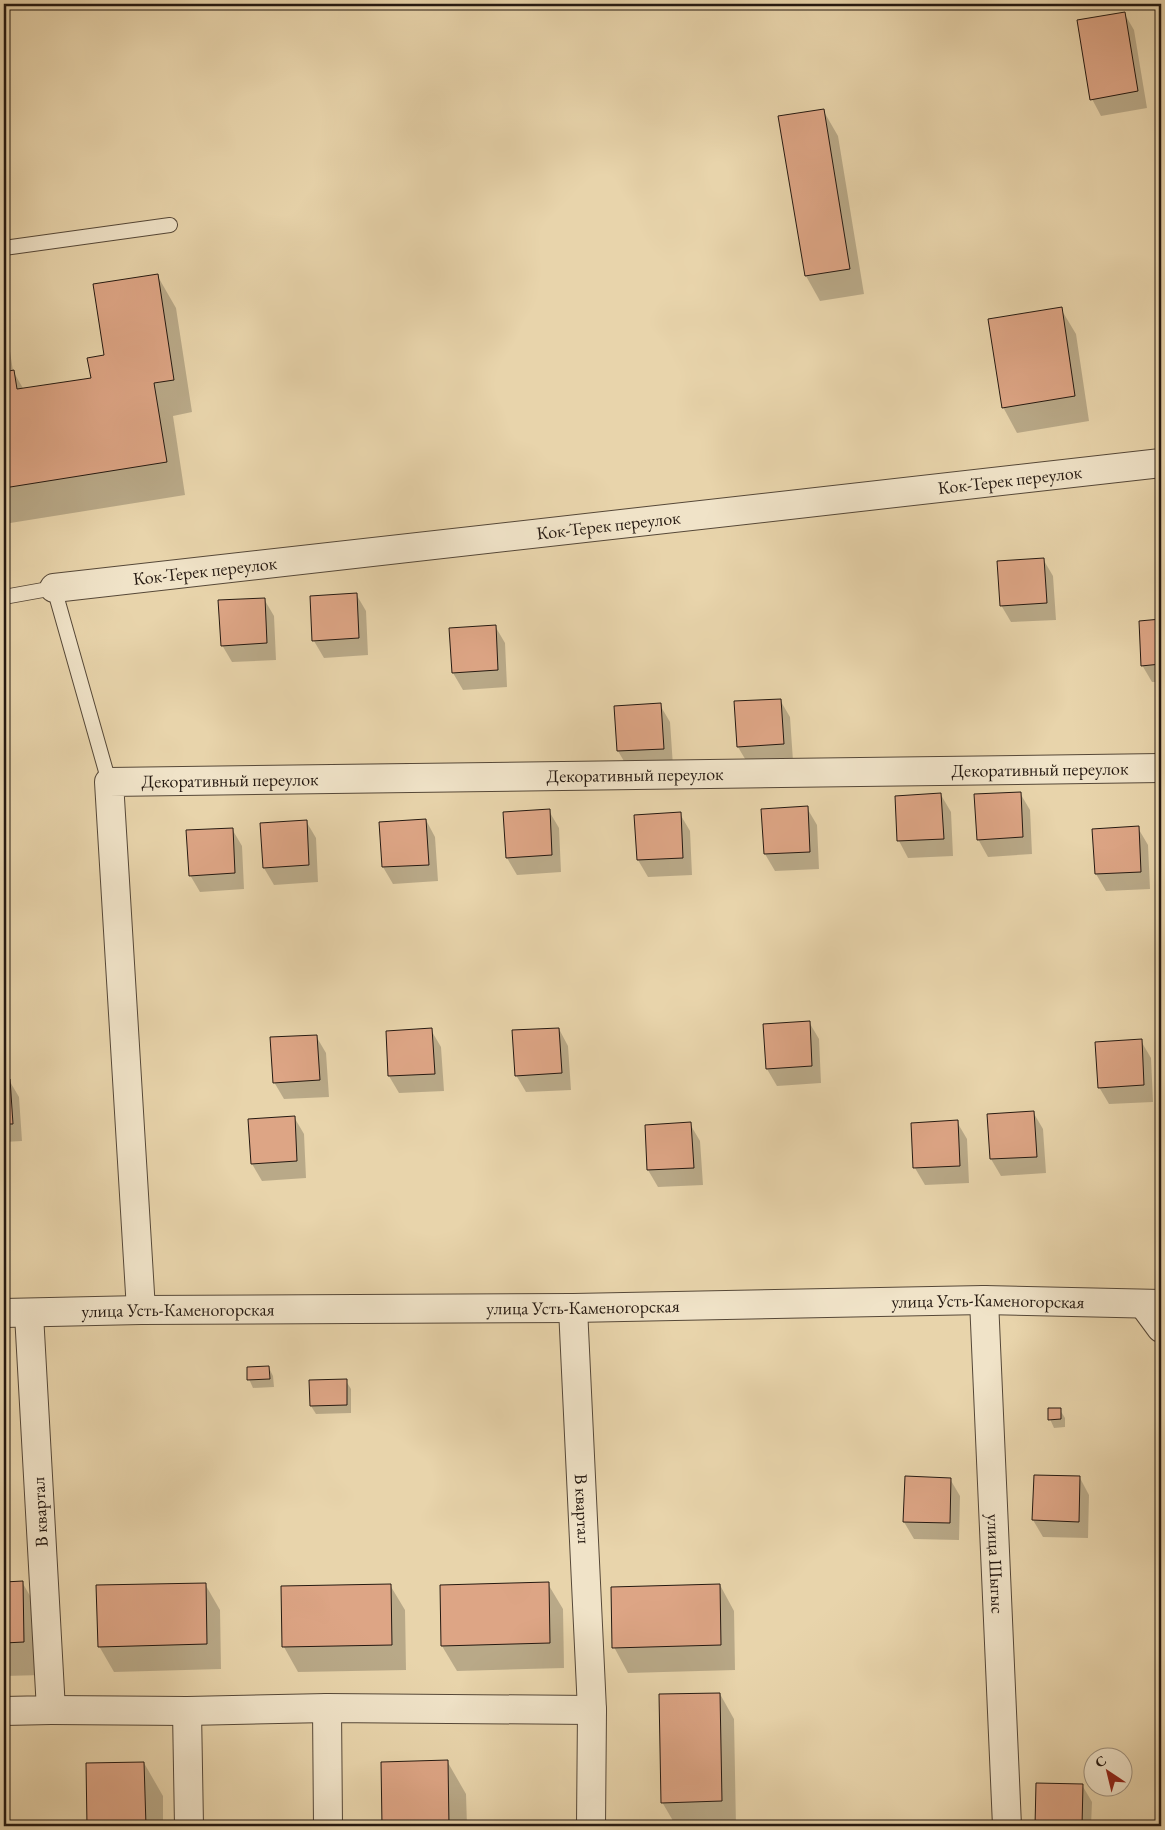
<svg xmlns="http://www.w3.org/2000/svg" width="1165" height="1830" font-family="'EB Garamond',serif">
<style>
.shadow{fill:#0003}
.building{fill:#dda585;stroke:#251911}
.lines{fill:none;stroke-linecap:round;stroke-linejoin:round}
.service-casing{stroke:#564838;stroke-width:16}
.minor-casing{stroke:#564838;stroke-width:30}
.tertiary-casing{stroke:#564838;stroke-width:30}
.service{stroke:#f0e3c8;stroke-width:14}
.minor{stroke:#f0e3c8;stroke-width:28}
.tertiary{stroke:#f0e3c8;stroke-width:28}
.labels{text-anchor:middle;stroke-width:4;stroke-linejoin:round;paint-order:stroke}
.street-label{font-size:18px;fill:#251911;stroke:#f0e3c8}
</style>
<rect width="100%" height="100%" fill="#e8d4ab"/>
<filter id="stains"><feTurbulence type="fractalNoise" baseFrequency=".004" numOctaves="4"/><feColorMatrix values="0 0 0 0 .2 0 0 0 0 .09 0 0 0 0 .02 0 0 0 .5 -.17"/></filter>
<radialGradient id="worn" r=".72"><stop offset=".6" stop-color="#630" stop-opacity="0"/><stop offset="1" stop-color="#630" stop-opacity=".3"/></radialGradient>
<path class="shadow" d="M1124,13L1134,30L1147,108L1101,116L1092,99Z
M823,110L838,136L864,294L820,301L806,276Z
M157,275L176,308L192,412L173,416L185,495L4,524V326L7,332L13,371L24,390L92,379Z
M1061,309L1076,334L1089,421L1017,433L1003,407Z
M1043,559L1053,576L1056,620L1011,622L1001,605Z
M356,594L366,611L368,655L324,658L314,641Z
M264,599L274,616L276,660L232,662L222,645Z
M1161,620V682H1152L1142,665L1140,622Z
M495,626L505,643L507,687L463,690L453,673Z
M780,700L790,717L793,761L748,764L738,747Z
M660,705L670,722L673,766L628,768L618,751L615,707Z
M1020,793L1030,810L1032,854L988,857L978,839Z
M941,795L951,812L953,856L908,858L899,841L896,797Z
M807,808L817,825L819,869L775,871L765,854L763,810Z
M549,811L559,828L561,872L517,875L507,858Z
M680,814L690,831L692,875L648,877L638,860L636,817Z
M426,820L435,837L438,881L393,884L383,867Z
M306,821L316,838L318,882L274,885L264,868Z
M1138,828L1148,845L1150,889L1106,891L1096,874L1093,830Z
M232,829L242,846L244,889L200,892L190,875Z
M809,1022L819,1039L821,1083L777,1086L767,1069Z
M559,1029L568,1046L571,1090L526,1092L516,1075Z
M431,1030L441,1047L444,1091L399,1093L389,1076L387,1032Z
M316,1036L326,1053L329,1097L284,1099L274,1082Z
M1141,1041L1151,1058L1153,1102L1109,1104L1099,1087Z
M4,1080H9L19,1097L22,1141L4,1142Z
M1033,1112L1043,1129L1046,1173L1001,1176L991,1159Z
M294,1117L304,1134L306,1178L262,1181L252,1164Z
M957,1122L967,1139L969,1183L925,1185L915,1168L912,1125Z
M690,1124L700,1141L703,1185L658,1187L648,1170L646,1126Z
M269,1368L273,1376L274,1387L253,1388L249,1379Z
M346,1381L351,1389V1413L316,1414L311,1406Z
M1060,1410L1065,1418V1427L1054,1428L1050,1419Z
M1080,1478L1089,1495L1088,1538L1043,1537L1033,1520Z
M950,1479L960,1496L959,1540L914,1539L904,1522Z
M22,1582L41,1615L43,1675L4,1676V1583Z
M205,1584L220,1610L221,1669L114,1672L99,1646Z
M548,1584L563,1609L564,1668L457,1671L442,1646Z
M390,1585L405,1610L406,1670L298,1672L284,1647L283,1587Z
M720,1585L734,1611L735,1670L628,1673L614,1647Z
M720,1694L734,1719L736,1826H676L662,1802Z
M447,1761L466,1794L467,1826H383L382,1763Z
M144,1763L163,1796V1826H89L87,1764Z
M1037,1784L1082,1785L1092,1802L1091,1826H1036Z"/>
<path class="building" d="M1125,12L1138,91L1090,100L1077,20Z
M824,109L850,269L805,276L778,116Z
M158,274L174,380L154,383L167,462L4,488V372L14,370L17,389L91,378L87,358L104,355L93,284Z
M1062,307L1075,396L1002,408L988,319Z
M1044,558L1047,603L1000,606L997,561Z
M357,593L359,638L312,641L310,596Z
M265,598L267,643L221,646L218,600Z
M1161,619V664L1141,666L1139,621Z
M496,625L498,670L452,673L449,628Z
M781,699L784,744L737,747L734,701Z
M661,703L664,749L617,751L614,706Z
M1021,792L1023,837L977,840L974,794Z
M941,793L944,839L897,841L895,796Z
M808,806L810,852L764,854L761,809Z
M550,809L552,855L506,858L503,812Z
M681,812L683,858L637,860L634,815Z
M426,819L429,865L382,867L379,822Z
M307,820L309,865L263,868L260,823Z
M1139,826L1141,872L1095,874L1092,829Z
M233,828L235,873L189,876L186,830Z
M810,1021L812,1066L766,1069L763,1024Z
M432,1028L435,1074L388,1076L386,1031Z
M559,1028L562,1073L515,1076L512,1030Z
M317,1035L320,1080L273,1083L270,1037Z
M1142,1039L1144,1085L1098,1088L1095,1042Z
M4,1079H10L13,1124H4Z
M1034,1111L1037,1157L990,1159L987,1114Z
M295,1116L297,1161L251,1164L248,1119Z
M958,1120L960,1166L913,1168L911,1123Z
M691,1122L694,1168L647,1170L645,1125Z
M269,1366L270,1379L247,1380V1367Z
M347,1379V1405L310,1406L309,1380Z
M1048,1408H1061V1419L1048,1420Z
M1034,1475L1080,1476L1079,1522L1032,1520Z
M905,1476L951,1478L950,1523L903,1522Z
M23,1581L24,1642L4,1643V1582Z
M549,1582L550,1643L441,1646L440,1585Z
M206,1583L207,1644L98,1647L96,1585Z
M391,1584L392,1645L282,1647L281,1586Z
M720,1584L721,1645L612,1648L611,1587Z
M720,1693L722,1801L661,1803L659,1694Z
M448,1760L449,1826H382L381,1762Z
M144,1762L146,1826H87L86,1763Z
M1036,1783L1083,1784L1082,1826H1035Z"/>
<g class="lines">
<g class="service-casing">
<path id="service" d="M4,248L170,225
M4,597L54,588L109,782"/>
</g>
<g class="minor-casing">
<g id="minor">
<path id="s1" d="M54,588L1161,463"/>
<path id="s2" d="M984,1300L1007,1826"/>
<path d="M1144,1305L1161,1328"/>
<path id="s3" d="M573,1308L592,1710L591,1826"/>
<path id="s4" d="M141,1310L109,782L1161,768"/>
<path d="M327,1708L328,1826"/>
<path d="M51,1710L187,1711L327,1708L592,1710"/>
<path d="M4,1711L51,1710L29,1314"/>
<path d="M187,1711L189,1826"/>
</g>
</g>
<g class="tertiary-casing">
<g id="tertiary">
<path id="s5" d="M4,1313L141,1310L573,1308L984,1300L1161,1304"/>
</g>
</g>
<use href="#service" class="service"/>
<use href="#minor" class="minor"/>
<use href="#tertiary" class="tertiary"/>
</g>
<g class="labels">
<g class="street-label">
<text dy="6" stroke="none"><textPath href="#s1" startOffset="962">Кок-Терек переулок</textPath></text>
<text dy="6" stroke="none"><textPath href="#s1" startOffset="558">Кок-Терек переулок</textPath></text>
<text dy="6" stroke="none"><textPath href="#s1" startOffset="152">Кок-Терек переулок</textPath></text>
<text dy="6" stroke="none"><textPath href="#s4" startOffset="1460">Декоративный переулок</textPath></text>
<text dy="6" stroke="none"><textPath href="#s4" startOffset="1055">Декоративный переулок</textPath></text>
<text dy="6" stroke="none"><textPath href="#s4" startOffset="650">Декоративный переулок</textPath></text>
<text dy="6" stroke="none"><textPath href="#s5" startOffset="984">улица Усть-Каменогорская</textPath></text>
<text dy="6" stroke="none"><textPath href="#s5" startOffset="579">улица Усть-Каменогорская</textPath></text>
<text dy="6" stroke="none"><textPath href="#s5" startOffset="174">улица Усть-Каменогорская</textPath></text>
<text dy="6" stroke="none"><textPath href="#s3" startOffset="201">В квартал</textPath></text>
<text transform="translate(40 1512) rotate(-93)" y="6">В квартал</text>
<text dy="6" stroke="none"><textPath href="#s2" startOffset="264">улица Шыгыс</textPath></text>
</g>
</g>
<rect width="1165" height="1830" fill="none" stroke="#e8d4ab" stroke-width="20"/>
<rect x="5" y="5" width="1155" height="1820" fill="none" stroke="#251911" stroke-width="2.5"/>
<rect x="10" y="10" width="1145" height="1810" fill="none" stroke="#251911"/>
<g transform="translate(1108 1772) rotate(325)"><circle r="24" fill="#f0e3c8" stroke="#9f927f"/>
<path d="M0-4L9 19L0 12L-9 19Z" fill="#8f2418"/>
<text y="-8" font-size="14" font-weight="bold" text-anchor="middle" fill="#251911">С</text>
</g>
<rect width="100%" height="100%" filter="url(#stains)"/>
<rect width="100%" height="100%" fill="url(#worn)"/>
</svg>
